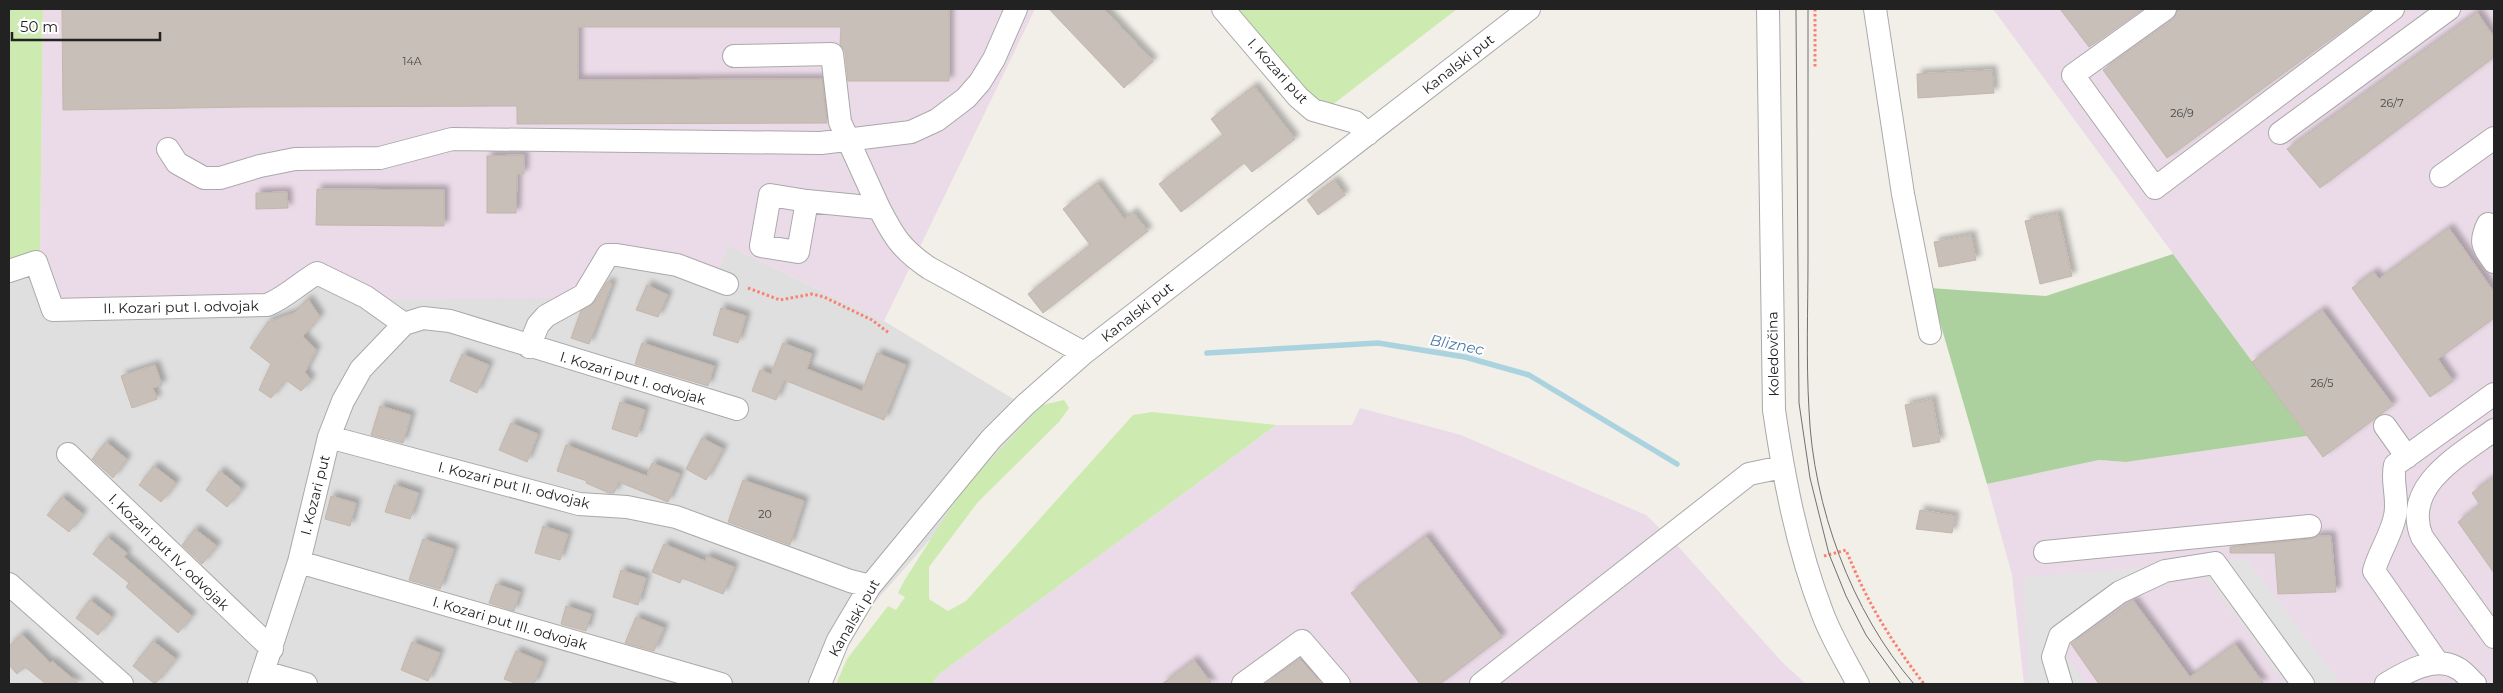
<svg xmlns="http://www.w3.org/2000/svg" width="2503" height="693" font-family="Montserrat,sans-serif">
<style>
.residential{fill:#e0dfdf}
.industrial{fill:#ebdbe8}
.grass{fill:#cdebb0}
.forest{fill:#add19e}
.parking{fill:#e2e2e2}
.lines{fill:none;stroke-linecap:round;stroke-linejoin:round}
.stream{stroke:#aad3df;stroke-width:5.5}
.building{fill:#c7bfb8;stroke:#c4b6ab;filter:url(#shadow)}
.minor-casing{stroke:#a9a9a9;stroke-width:24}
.path{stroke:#fa8072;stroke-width:3;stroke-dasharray:2.5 2.5;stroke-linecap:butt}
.minor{stroke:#fff;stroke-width:22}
.tram{stroke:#707070;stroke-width:1}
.labels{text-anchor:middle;stroke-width:4;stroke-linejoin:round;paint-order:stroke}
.number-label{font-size:11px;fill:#4b4948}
.street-label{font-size:14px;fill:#222;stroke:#fff}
.water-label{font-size:15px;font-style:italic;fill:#4a7aab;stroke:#fff}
</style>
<defs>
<filter id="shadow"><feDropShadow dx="4.5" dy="-4.5" stdDeviation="2.5" flood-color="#0004"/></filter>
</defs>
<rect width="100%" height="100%" fill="#f2efe9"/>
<path class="residential" d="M727,245L884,321L1040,415L874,603L823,684H9V260L40,251L58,299L317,264L601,249L718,272Z"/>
<path class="industrial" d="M43,9H1035L884,321L727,245L718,273L601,249L574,298L381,299L317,264L269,300L58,299L40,251Z
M1993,9H2494V684H2024L2012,575L1987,484L2099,460L2126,462L2307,436Z
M1360,408L1461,435L1646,515L1676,544L1782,662L1806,684H932L938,675L1276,425H1352Z"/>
<path class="grass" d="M9,9H43L40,251L9,260Z
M1235,9H1457L1323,112Z
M1064,400L1069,408L1059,422L978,502L929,567V599L948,611L966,601L1133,415L1152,412L1276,425L938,675L932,684H836L847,659L888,606L896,610L905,597L898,593L904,581L962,490L1042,405Z"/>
<path class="forest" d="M2173,254L2307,436L2126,462L2099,460L1987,484L1930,288L2046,296Z"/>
<path class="parking" d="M2246,558L2341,684H2285L2204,573L2124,585L2053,638L2087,684H2028L2023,578Z"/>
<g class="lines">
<path class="stream" d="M1207,353L1378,343L1465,357L1529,375L1677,464"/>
</g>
<path class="building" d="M62,9H949V81H848L845,52L840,44L841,27H578V80L822,79L827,123L517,124V106L247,107L63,110Z
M1049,9H1104L1153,61L1124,88Z
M2060,9H2143L2089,47Z
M2178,9H2372L2167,158L2103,70L2173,20Z
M2477,12L2494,37V57L2320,188L2287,149Z
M1992,70L1994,93L1918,98L1917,74Z
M1254,86L1295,139L1252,172L1244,163L1181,212L1159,184L1223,135L1211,119Z
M524,155V174H517L516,213H487V156Z
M1334,180L1345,195L1318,215L1307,200Z
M1097,183L1124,219L1133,212L1148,231L1043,313L1028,294L1090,245L1063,209Z
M317,189L444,190V226L316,225Z
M287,192L288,208L256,209V193Z
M2058,214L2072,276L2040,284L2025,221Z
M2449,228L2494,292V318L2438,359L2453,381L2430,397L2352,288L2374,272L2379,279Z
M1971,235L1976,260L1939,267L1934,242Z
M607,282L612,284L589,344L571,338L581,311L595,302Z
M647,285L668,295L658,317L636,310Z
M308,299L320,317L303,336L316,350L305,372L311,380L301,391L286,380L271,398L259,390L271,364L250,348L268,322L294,313Z
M721,308L746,316L738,343L713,335Z
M2322,310L2393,405L2323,457L2252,362Z
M642,343L714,366L708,386L635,364Z
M783,343L812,354L807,369L862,391L877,353L906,365L884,420L784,380L776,400L752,391L760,370L771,374Z
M462,354L489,365L477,393L450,381Z
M155,365L162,385L153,388L157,399L132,408L121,376Z
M1932,399L1940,442L1913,447L1905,405Z
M620,402L645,410L637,437L612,429Z
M380,406L411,415L403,443L371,435Z
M511,423L538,434L527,462L499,450Z
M702,438L723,449L706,480L686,469Z
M106,442L127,459L113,478L92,459Z
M566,445L647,476L652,463L680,474L668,502L619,482L614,493H609L586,483L587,481L557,471Z
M154,466L176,483L161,502L139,485Z
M220,471L242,489L227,507L206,490Z
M2494,477V573L2458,522L2480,505L2472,493Z
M743,480L804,501L790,545L728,522Z
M394,485L419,493L410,519L385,512Z
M331,496L356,503L350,526L325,519Z
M62,497L83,514L69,532L47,515Z
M1920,510L1955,516L1952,533L1916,529Z
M543,526L568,534L560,560L535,553Z
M195,529L217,546L202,564L182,545Z
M1426,536L1502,637L1440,684H1420L1351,593Z
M2318,536H2331L2336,592L2278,594L2275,553H2230V547L2311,539Z
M107,537L127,553L124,557L192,616L178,633L126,587L129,583L93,554Z
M423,539L454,549L440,589L409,580Z
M664,544L705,561L707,556L734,567L723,594L682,578L680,583L652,572Z
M621,570L646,578L638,605L613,597Z
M496,584L520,592L514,611L489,603Z
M90,600L112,617L98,635L76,618Z
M2133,600L2190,677L2235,644L2264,684H2099L2071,644Z
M566,606L591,614L586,631L561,624Z
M636,617L664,628L654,651L625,643Z
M22,634L50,663L52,661L79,684H46L25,667L17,674L9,665V646Z
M153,641L176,659L155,684L133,666Z
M412,642L440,653L428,681L401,670Z
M516,651L543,662L534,684H518L504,679Z
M1300,659L1322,684H1265Z
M1194,660L1212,684H1162Z"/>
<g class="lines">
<g class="minor-casing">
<path id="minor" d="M1223,9L1298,97L1313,110L1355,122L1368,134
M1768,9L1774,410C1784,479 1797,547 1822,612C1831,637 1846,661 1858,684
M1875,9L1903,194L1930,333
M2165,9L2073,75L2155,188L2393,9
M734,56L832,54L840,122L879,208
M2280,133L2449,9
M168,149L177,163L204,178H220L260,166L295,159L380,158L452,139L821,143L911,132L937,120L966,98L980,82L994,59L1016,9
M2441,176L2494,138
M807,201L798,252L761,246L770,195L807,201L879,208C894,237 901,249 929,268L1084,353
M2488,224C2479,243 2483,246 2494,262
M9,271L36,262L53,310L267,305C285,298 300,283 317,273L366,297L404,324
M529,347L538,325L546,316L584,295L608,255H617L677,265L727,284
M2385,426L2407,457
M2494,430C2460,455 2401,486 2422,537L2494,637
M329,437L579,504L627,507L676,517L850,581L870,586
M68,454L272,649
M2045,552L2310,526
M299,562L721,684
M9,584L122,684
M2438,663L2374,571C2379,552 2391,536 2395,516C2399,498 2391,482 2395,465L2494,394
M264,672L306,684
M259,684L299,562L329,437L343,401L361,369L404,324L423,318L450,321L737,409
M820,684L838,640L870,586L991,439L1025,405L1084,353L1529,9
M1243,684L1302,641L1339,684
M1481,684L1749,474L1782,467
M2061,684L2053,657L2060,636L2120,592L2165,571L2215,563L2303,684
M2386,684C2406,672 2434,655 2457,668C2464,671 2469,679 2475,684"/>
</g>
<path class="path" d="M1815,9V67
M748,288L780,300L812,294L824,297L872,320L889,333
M1824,556L1846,550C1868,604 1889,638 1924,684"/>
<use href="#minor" class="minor"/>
<path class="tram" d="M1796,9L1799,403L1810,478L1829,554L1846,596L1866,635L1901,684
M1808,9C1808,92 1808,175 1808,258C1808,309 1806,360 1809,410C1813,506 1851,611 1914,684"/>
</g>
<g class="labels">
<g class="number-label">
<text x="412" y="65">14A</text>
<text x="2392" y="107">26/7</text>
<text x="2182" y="117">26/9</text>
<text x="2322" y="387">26/5</text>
<text x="765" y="518">20</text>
</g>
<g class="street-label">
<text transform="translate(1458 64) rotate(-38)" y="5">Kanalski put</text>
<text transform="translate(1278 71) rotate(48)" y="5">I. Kozari put</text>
<text transform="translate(181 307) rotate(-1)" y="5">II. Kozari put I. odvojak</text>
<text transform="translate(1137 312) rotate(-38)" y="5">Kanalski put</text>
<text transform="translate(1773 354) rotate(-91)" y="5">Koledovčina</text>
<text transform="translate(633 378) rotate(17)" y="5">I. Kozari put I. odvojak</text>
<text transform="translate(514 485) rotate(14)" y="5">I. Kozari put II. odvojak</text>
<text transform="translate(315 495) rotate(-76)" y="5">I. Kozari put</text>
<text transform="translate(169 552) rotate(44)" y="5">I. Kozari put IV. odvojak</text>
<text transform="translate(854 618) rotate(-60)" y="5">Kanalski put</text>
<text transform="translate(510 623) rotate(16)" y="5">I. Kozari put III. odvojak</text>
</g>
<g class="water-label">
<text transform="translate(1457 345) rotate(11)" y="5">Bliznec</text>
</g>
</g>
<rect width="2503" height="693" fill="none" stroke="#222222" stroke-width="20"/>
<path d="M12 32v8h148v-8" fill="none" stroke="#222222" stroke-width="2.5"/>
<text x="20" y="32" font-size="15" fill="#222222" stroke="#ffffff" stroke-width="4" paint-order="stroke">50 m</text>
</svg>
